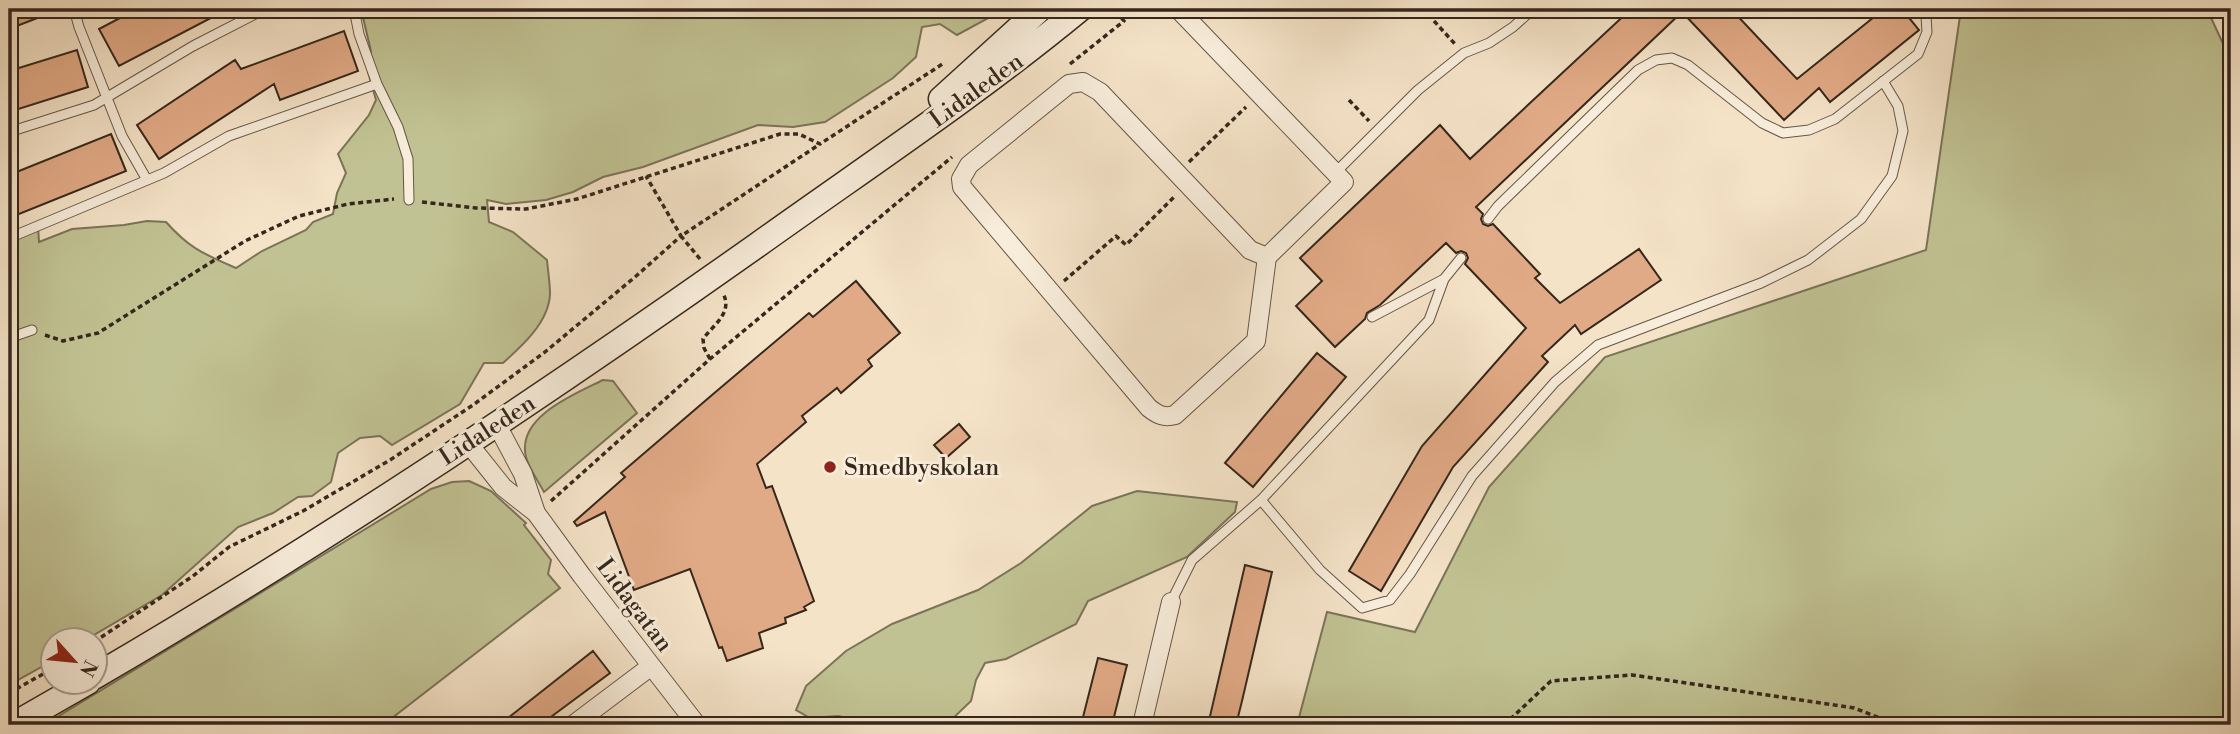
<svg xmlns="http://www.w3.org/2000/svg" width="2240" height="734" font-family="'Libre Bodoni',serif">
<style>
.green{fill:#c1c293;stroke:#7b7458;stroke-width:2}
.building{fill:#e1aa86;stroke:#35271c;stroke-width:2}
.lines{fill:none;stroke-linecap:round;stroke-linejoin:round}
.lane-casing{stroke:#655647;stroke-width:11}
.street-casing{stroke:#655647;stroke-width:20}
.secondary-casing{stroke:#35271c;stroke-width:27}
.path{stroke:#35271c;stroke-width:3.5;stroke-dasharray:5 3.5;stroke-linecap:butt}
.lane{stroke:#f8eddb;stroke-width:9}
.street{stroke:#f8eddb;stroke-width:18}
.secondary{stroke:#f8eddb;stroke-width:24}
.poi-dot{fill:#8f2418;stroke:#f8eddb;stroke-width:2.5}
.labels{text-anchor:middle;stroke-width:6;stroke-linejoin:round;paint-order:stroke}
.street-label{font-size:24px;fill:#35271c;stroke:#f8eddb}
.poi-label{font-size:24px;fill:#35271c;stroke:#f8eddb;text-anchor:start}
</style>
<rect width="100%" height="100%" fill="#f5e3c8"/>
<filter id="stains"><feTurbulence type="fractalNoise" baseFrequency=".00286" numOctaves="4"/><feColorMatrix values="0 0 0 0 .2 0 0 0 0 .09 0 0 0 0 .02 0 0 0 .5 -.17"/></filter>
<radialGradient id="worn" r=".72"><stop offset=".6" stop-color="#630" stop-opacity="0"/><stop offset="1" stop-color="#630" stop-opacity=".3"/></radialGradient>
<path class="green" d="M361,9H1000L994,15L957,35L940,24L922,27L916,57L893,78L825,122L793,127L758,125L643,167L603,177L573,192L546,200L506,204L487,200L489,222L513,232L547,260C548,271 550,283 550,294C549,322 522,346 503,363H484L460,404L392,445L380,436L360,438L338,453L331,482L312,496L298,497L273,513L238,527L162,595L87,639L52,640V661L9,685V238L38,226L39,242L72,229L124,225L147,221L166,222C190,249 204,254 236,268L262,251L306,230L313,222L333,214L337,193L346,173L338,154L369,115L376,100L368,72L371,51Z
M1961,9H2207L2231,61V725H1297L1327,612L1415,632L1489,487L1605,357L1926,250Z
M603,380L613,381L637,413L544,492C539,482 529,469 526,457C516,417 575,394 603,380Z
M469,481L491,491L526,523L524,525L551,560L548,574L560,588L383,725H44L431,489L452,482Z
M1137,491L1237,502L1235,512L1187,557L1088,601L1076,624L1006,659L985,663L976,680L971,701L946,725H882L838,716L810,718L796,710L806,686L846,651L892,624L978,590L1021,563L1092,506Z"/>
<path class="building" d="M9,9H58V10L9,29Z
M137,9H228L119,66L99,29Z
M1631,9H1731L1797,79L1884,9H1902L1919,30L1830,102L1819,88L1784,120L1682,12L1476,207L1483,214L1481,219L1483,224L1488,226L1493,224L1540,274L1535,278L1560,303L1639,249L1661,280L1581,334L1575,325L1542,356L1548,362L1453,467L1381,591L1349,571L1422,446L1526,328L1465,264L1468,258L1466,253L1461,251L1456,253L1446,243L1380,305L1367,313L1365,319L1335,347L1296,306L1322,281L1300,258L1440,125L1470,159Z
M344,31L358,71L280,100L274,84L159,159L137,125L235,60L241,69Z
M77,50L88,87L9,112V71Z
M111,134L126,171L9,218V175Z
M856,281L900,333L868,360L872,366L841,393L837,388L802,416L806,422L757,464L766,488L772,486L814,601L804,607L806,610L785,618L786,623L759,633L763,648L727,661L722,647L719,648L690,569L634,590L605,512L577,526L574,522L625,477L621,473L712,395L809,313L813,317Z
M1317,353L1346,377L1253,487L1225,463Z
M959,424L970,437L946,458L934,445Z
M1245,565L1272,572L1242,701L1236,725H1208Z
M593,651L610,673L540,725H499Z
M1098,658L1127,665L1112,725H1081Z"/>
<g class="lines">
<g class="lane-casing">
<path id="lane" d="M74,9L79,27L122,136L147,180
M354,9L359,34L377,84L398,127L408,159L409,200
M9,132L94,105L193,46L265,9
M1335,173L1418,90L1464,53L1489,43L1513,27L1533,9
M1488,219L1498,206L1638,70L1656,60L1672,58L1688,65L1762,123L1783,133L1809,130L1835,119L1918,54L1927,32L1926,16L1921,9
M9,238L164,173L229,136L377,84
M1372,317L1444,279
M9,338L32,330
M1261,500L1320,570L1362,608L1390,600L1410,574L1472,476L1555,382L1598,345L1761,283L1808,260L1861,219L1892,176L1903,131L1898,106L1883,81
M1171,602L1192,560L1261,500L1429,320L1444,279L1461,258"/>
</g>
<g class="street-casing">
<path id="street" d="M1178,9L1344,182L1267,257L1256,341L1175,415C1164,418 1158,415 1149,408L962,187L961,179L969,165L1069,84L1083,82L1100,92L1250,250L1267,257
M497,425L523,474L536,513
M468,443L503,487L536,513L582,576L697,725
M573,725L650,667
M1142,725L1171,602"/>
</g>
<g class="secondary-casing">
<path id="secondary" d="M941,99L1040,9
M94,677C322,544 541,398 756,246C865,168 977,94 1080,9
M13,725L88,682"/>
</g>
<path class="path" d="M1434,21L1455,44
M1070,64L1124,21L1114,9
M1349,100L1369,121
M1189,162L1246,107
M422,202L476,208L526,209L577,199L780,134H799L820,144L944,63
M700,259L681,236L820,144
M1064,281L1116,236L1126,245L1176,195
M45,335L63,341L98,333L245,241L299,216L348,204L394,199
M710,359L704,348L703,339C714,324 733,313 723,293
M551,501L710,359L952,157
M94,642L193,576L229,547L303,511L390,460L473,405L545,352L635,277L681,236L646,176
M9,693L52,669
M1504,725L1551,681L1632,675L1854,708L1898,725"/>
<use href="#lane" class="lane"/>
<use href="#street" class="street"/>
<use href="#secondary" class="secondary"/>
</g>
<circle class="poi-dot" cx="830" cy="467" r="7"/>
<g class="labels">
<g class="street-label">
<text transform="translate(976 90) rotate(-36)" y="8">Lidaleden</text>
<text transform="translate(487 430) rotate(-33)" y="8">Lidaleden</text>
<text transform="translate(635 605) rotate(53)" y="8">Lidagatan</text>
</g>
<g class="poi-label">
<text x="844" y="475">Smedbyskolan</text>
</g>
</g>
<rect width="2240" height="734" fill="none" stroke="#f5e3c8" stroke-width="35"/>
<rect x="10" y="10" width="2219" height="713" fill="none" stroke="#35271c" stroke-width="3.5"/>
<rect x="18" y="18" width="2205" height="699" fill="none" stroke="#35271c" stroke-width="2"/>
<g transform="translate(74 661) rotate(117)"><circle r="33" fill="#f8eddb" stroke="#aa9e8f" stroke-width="2"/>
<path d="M0-5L12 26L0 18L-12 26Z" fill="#8f2418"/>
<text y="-10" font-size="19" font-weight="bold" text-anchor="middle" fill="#35271c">N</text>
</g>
<rect width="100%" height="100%" filter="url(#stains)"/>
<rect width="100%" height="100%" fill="url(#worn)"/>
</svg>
